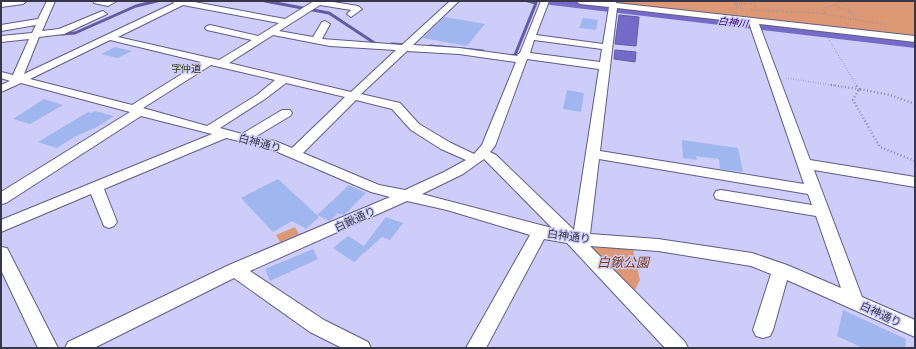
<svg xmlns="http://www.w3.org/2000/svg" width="916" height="349" font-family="'Noto Serif','Noto Sans JP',serif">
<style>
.green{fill:#dd9876}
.water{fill:#766ac8;stroke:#635ba2}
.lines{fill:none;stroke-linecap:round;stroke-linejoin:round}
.stream{stroke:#635ba2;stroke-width:3}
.river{fill:#766ac8;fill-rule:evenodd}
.building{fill:#9fb6ee}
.minor-casing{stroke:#5f5d84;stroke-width:2}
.path-far1{stroke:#8c8bac;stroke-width:1.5;stroke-dasharray:0.5 2;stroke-linecap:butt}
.path{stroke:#8c8bac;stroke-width:2.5;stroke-dasharray:1 2.5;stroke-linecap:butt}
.minor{fill:#fff;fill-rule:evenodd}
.labels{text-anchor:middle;stroke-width:3;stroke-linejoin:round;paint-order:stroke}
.far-water-label{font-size:10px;font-style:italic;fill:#30037c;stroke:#ceccf9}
.far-neighbourhood-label{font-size:10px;fill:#39370d;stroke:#ceccf9}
.street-label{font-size:11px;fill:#383749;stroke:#ceccf9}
.near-park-label{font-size:13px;font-style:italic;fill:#7f3e1a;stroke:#ceccf9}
</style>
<rect width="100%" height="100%" fill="#ceccf9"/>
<path class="green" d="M614,1H915V37L616,4Z
M295,227L299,234L280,242L276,235Z
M589,247L633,249L640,280L635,290Z"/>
<path class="water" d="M619,15L639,17L636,46L615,44Z
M615,50L636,52L635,62L614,59Z"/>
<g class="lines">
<path class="stream" d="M265,1L329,13L376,44H379
M61,34L75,33L136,6L157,1
M392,44L407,45
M430,46L483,51
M509,56L515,55L536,3L528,1"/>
<path class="river" d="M544,1H587L915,38V48L551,5L546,4Z"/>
</g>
<path class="building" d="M444,17L485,24L467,46L423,38Z
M583,18L598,20L596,30L579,28Z
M115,47L132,51L118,58L101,54Z
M567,90L584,93L581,112L563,109Z
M44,99L63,105L30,124L13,119Z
M95,111L114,116L97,127L76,136L57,148L38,142L88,112L91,113Z
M682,140L738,148L743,172L720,169L719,159L696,156L697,160L683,158Z
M278,179L319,217L306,229L292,221L273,232L241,198Z
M349,185L366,193L344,215L338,213L330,221L317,215Z
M386,217L403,223L390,240L382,237L354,262L333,248L348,236L364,246Z
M313,249L318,259L270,281L265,269Z
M843,310L906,339L905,348H863L837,336Z"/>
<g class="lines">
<g class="minor-casing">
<path id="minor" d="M1,1H27L23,4L1,7Z
M47,1H55L42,31L59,29L100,12L103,11L107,14L64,34L39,37L24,74L174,3L172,1H189L285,19L314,1H327L358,6L362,9L351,17L347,14L351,10L320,5L279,31L313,37L322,22L325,21L330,24L322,39L402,45L450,1H459L413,45L459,48L518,56L517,55L520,53L541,1H549L536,35L603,44L609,7L580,4L576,1H616V3L915,36V42L759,24L810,160L915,177V187L814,170L862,297L915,320V337L787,280L773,330L770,336L763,338L756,336L753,330L771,274L751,266L658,251L590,246L685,342L688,348H665L567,243L544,239L486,348H466L530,235L447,210L407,201L250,271L324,320L368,342L371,348H342L310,332L234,278L94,348H65L68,342L229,265L390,197L371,192L266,147L226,138L104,189L117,222L114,226L109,228L104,226L91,194L1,232V220L212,134L141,116L6,203L1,204V192L130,112L21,83L1,92V85L10,81L1,78V72L13,75L29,39L1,42V36L32,33L36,25L1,31V25L38,19ZM183,5L279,23L258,36L210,25L207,26L205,28L207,30L252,40L219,60L118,37ZM617,8L749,23L804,184L600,151ZM273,35L330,46L396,50L351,92L229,63ZM110,40L201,62L132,105L30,79ZM534,40L602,49L600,62L530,53ZM407,51L459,54L516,62L482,145L474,154L451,143L419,124L400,103L361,94ZM527,59L599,69L574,230L496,155L490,152L495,146ZM211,65L275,80L257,95L207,126L143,108ZM286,83L345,97L292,148L275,141L255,137L290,116L292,113L290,110H282L242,134L220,128L265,99ZM356,100L392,109L411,130L441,149L466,160L444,172L405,190L379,185L303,153ZM484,159L486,161L552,228L422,194L463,174ZM599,159L808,194L812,205L721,190L716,191L714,195L716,199L721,200L816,216L841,288L787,265L752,253L658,239L590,234Z
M93,1H117L108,6L94,3Z
M1,247L7,248L58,348H38L1,270Z"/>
</g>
<path class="path-far1" d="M738,1L734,4L744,10
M753,1L757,10
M553,3L574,6
M734,4H750L756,6
M837,6L852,13L855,18
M729,8H739
M751,10L819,13L887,25
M825,13L826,8L846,1
M828,38L857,86
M786,78L838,86"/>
<path class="path" d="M831,85L859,89L856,85
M915,104L890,95L859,89L853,100L880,147L915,161"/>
<use href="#minor" class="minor"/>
</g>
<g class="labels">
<g class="far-water-label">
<text transform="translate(733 22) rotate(7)" y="4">白神川</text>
</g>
<g class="far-neighbourhood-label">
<text x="186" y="72">字仲道</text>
</g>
<g class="street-label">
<text transform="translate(260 143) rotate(15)" y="4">白神通り</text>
<text transform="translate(355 219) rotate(-25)" y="4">白鍬通り</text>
<text transform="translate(569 236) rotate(8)" y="4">白神通り</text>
<text transform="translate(881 314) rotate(25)" y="4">白神通り</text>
</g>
<g class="near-park-label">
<text x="623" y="267">白鍬公園</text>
</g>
</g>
<rect width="916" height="349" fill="none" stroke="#383749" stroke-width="4"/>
</svg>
